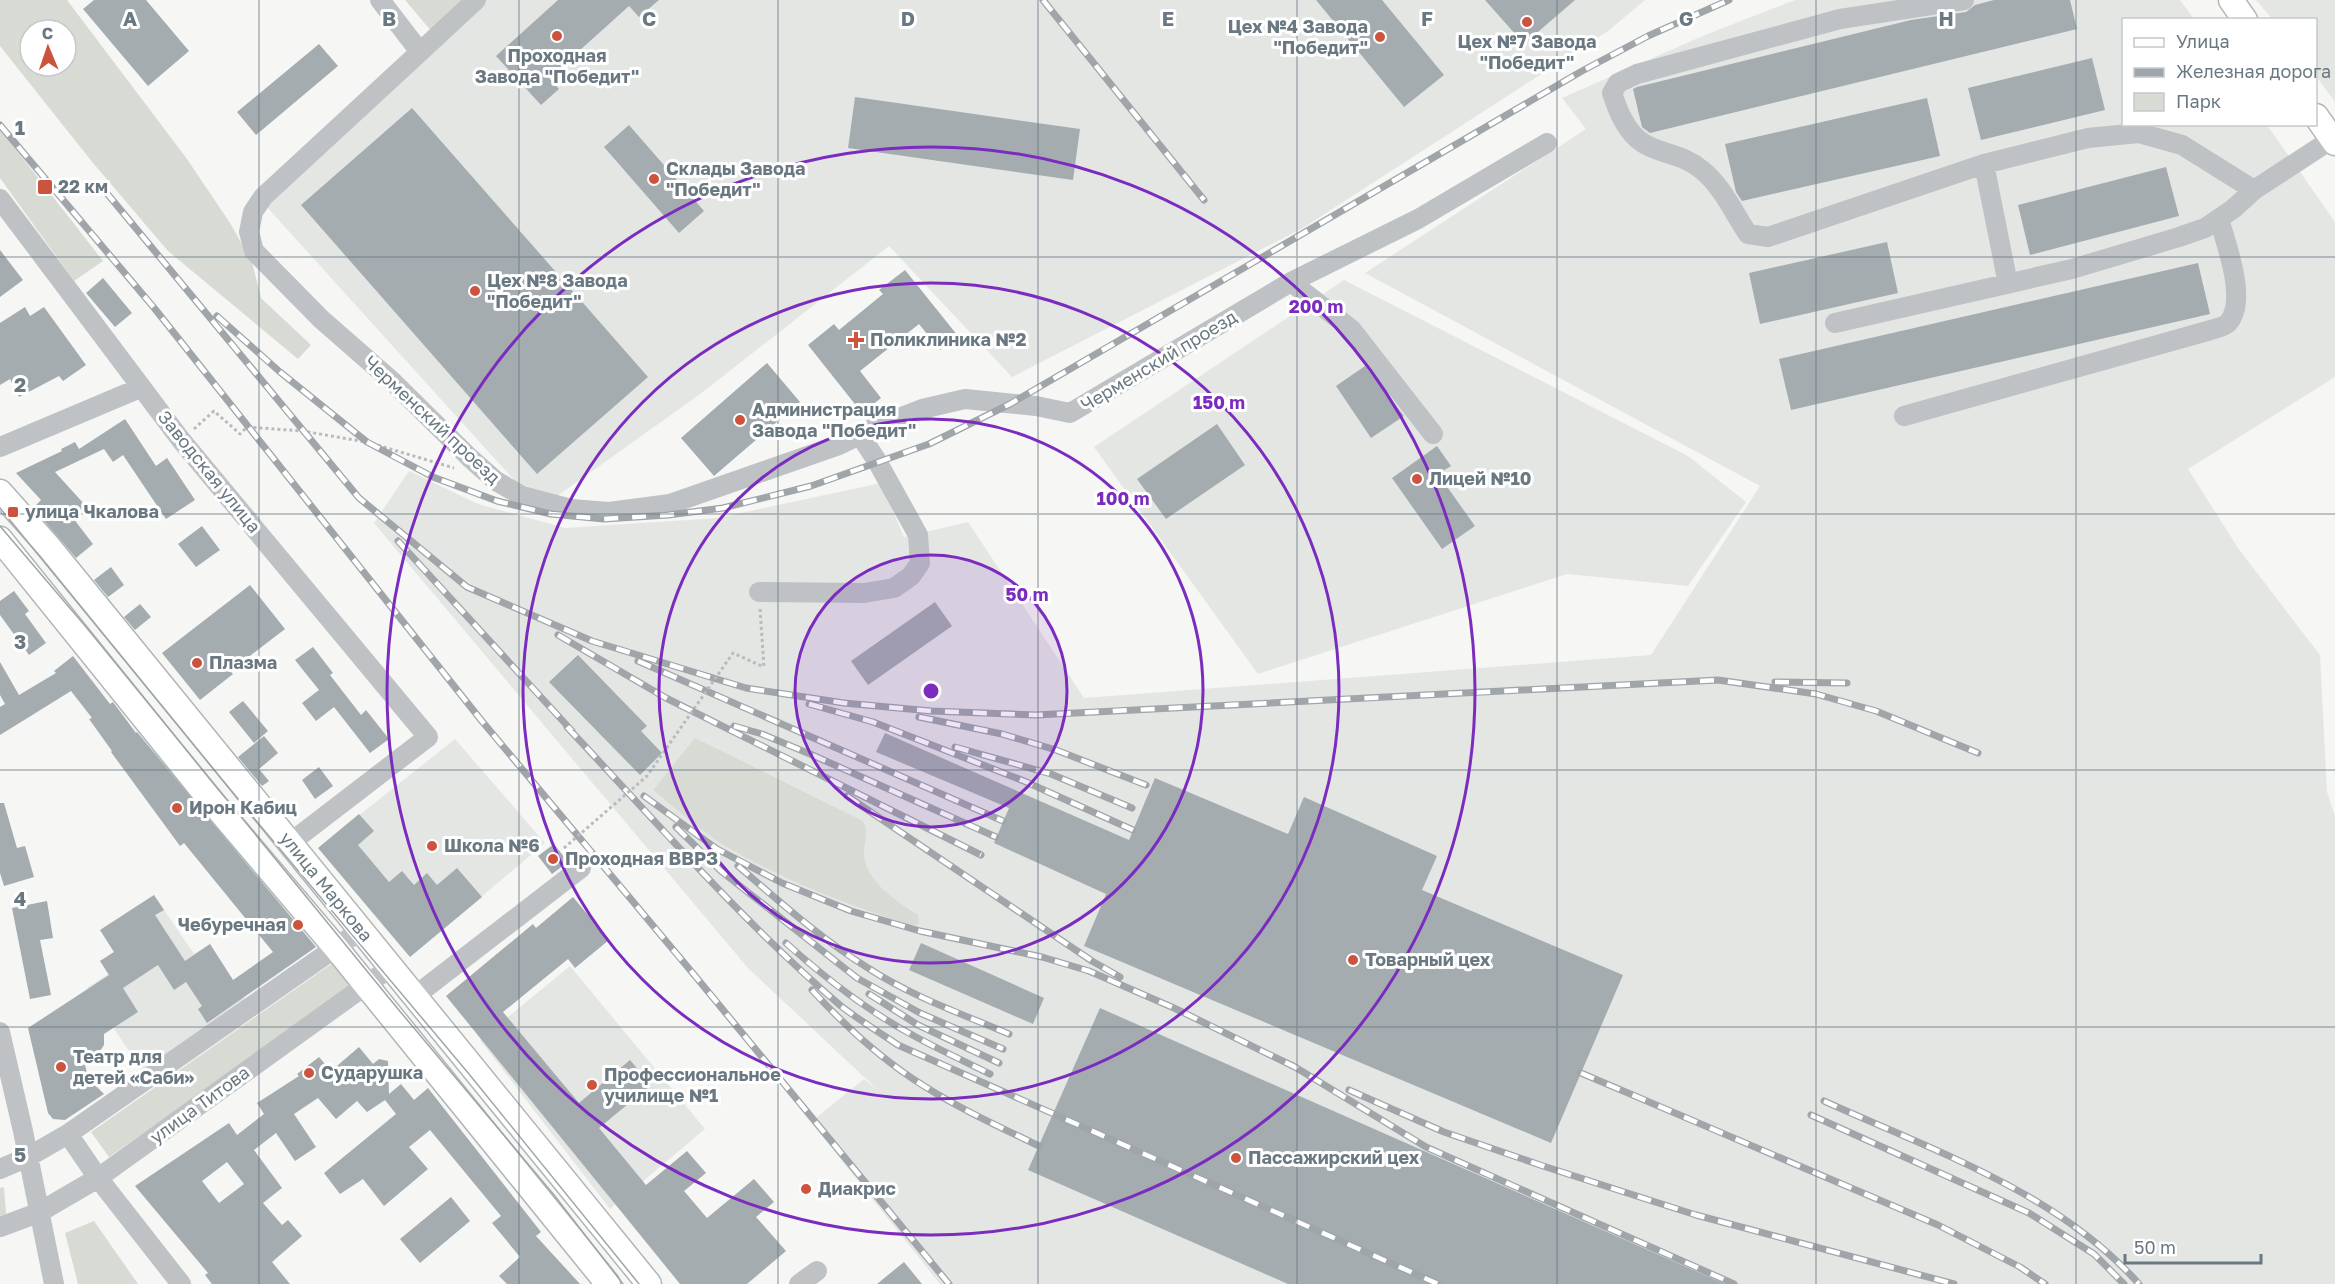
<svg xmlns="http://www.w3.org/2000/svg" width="2335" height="1284" font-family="'Golos Text',sans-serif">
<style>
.built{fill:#e4e6e4}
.green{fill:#d7dbd4;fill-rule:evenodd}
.building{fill:#a4acb0;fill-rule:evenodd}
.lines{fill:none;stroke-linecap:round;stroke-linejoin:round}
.major-casing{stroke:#b0b5b7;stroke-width:27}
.path{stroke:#b8bbbd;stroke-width:3;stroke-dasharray:3 3;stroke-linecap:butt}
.minor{stroke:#bec2c5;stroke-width:20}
.major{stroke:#fff;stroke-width:24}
.tram{stroke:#9fa5a9;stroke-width:1.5}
.rail-casing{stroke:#9fa5a9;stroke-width:7}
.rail{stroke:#fff;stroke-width:4.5;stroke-dasharray:14;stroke-linecap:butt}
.path-bridge{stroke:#b8bbbd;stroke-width:3;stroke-dasharray:3 3;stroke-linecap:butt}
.grid{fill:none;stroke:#6a7981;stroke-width:1.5;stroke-opacity:0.55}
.ring{fill:none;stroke:#7b2cbf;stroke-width:3}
.poi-dot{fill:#cc533e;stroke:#fff;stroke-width:2}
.labels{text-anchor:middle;stroke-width:6;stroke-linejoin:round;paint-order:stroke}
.poi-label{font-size:18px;font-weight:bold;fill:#6a7981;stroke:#fff;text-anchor:start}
.street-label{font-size:18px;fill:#6a7981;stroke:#fff}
.grid-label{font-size:20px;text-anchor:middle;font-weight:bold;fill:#6a7981;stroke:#fff;stroke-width:6;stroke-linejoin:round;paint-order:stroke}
.centre{fill:#7b2cbf;stroke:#fff;stroke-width:3}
.ring-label{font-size:18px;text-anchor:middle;font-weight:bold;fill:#7b2cbf;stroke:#fff;stroke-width:6;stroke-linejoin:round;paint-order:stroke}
</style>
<rect width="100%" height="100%" fill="#f6f6f4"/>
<path class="built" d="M485,0H1645L1608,31L1303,228L1012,377L889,246L703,392L553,499L515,481L256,195Z
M1795,0H2180L2194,19L2124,20V124L2267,125L2335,222V377L2188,469L2238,548L2320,655L2327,792L2335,816V1284H940L811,1122L864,1079L881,1093L748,968L374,523L409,471L478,504L565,528L718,518L881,483L904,537L968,522L1084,698L1651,655L1760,486L1365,273L1586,129L1562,98L1705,35Z
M2256,0H2335V102L2316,76V20L2272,19Z
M1344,280L1688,456L1746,502L1688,586L1567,574L1258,674L1094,447Z
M455,739L545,843L410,957L318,848Z
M154,895L194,954L210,944L247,1002L143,1072L87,988L108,974L100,961L114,952L100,930Z
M570,966L705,1129L610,1209L480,1040Z"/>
<path class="green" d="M0,0H67L187,159L230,223L252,262L261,298L311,345L298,359L168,251L93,163L0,46ZM30,30H66V66H30Z
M405,0H485L438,39Z
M0,129L103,261L74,281L0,178Z
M695,738L863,821C869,831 864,841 864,853C864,880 897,902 918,915L919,922L917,925H911C845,904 782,880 722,844C698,829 676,808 653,790Z
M334,962L354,987L109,1157L91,1132Z
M4,1187L6,1214L0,1216V1188Z
M94,1221L138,1284H78L65,1233Z"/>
<path class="building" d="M94,0H146L189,51L148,86L83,9Z
M558,0H659L639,17L629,6L549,78L559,89L541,105L496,56Z
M1316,0H1382L1444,75L1404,107Z
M1485,0H1575L1524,44Z
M1994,0H2070L2077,29L1650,133L1642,127L1633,89L1637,87L1911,20L1966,12L1975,5Z
M319,44L338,66L256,135L237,112Z
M2092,58L2105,110L1981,140L1968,88Z
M855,97L1080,129L1073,180L848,148Z
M1927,98L1940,156L1742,201L1736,192L1725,144Z
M412,108L648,377L537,474L301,205Z
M629,125L704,211L679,233L604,147Z
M2166,167L2179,216L2030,255L2018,205Z
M1887,242L1898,293L1760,324L1749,273Z
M0,250L23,280L0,297Z
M2198,263L2210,314L1791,410L1779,359Z
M905,270L958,336L940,350L919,324L860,371L881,398L862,413L808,345L834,324L839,330L883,294L879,290Z
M103,278L132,313L115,327L86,293Z
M25,307L30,316L44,307L86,365L63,381L59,376L19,397L10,379L0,385V323Z
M767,363L800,402L714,476L681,438Z
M1365,366L1404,416L1371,438L1336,386Z
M125,419L156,466L167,458L195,500L166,519L123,455L113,462L104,449L55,472L86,506L73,518L93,544L76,558L33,508L41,500L16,473L62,451L61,449L75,442L79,449Z
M1217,424L1245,465L1166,519L1137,479Z
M1437,446L1451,466L1438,474L1475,526L1442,549L1392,478Z
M202,526L220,550L196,567L178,544Z
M111,567L124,585L108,597L94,580Z
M250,585L285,629L230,671L233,674L200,700L162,653Z
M14,591L29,611L25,614L46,643L29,655L0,615V601Z
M935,602L952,626L868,685L851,661Z
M140,604L151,617L135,630L124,617Z
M313,647L333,673L330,675L361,715L366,710L389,739L370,753L334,707L316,721L302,703L319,690L295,660Z
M578,655L647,726L641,731L662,753L640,775L549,682Z
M73,656L110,704L113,702L136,733L137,732L316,947L207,1023L198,1009L202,1006L186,982L174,990L158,965L123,988L138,1012L104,1034V1045L98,1054L83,1055L88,1078L104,1094L65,1120L53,1119L48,1113L28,1028L109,975L100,961L114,952L100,930L154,895L164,910L155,915L185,961L210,944L233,980L273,952L184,843L180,846L111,752L112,751L89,719L92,718L71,691L0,735V707L5,704L0,695V662L19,695L56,673L54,671Z
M243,701L268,731L254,743L229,712Z
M885,733L1129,840L1155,778L1288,834L1304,797L1437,856L1422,890L1623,975L1551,1143L1084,946L1106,894L994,843L1009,808L876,752Z
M264,736L278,753L259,769L269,781L262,786L238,757Z
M319,767L333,786L315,799L302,780Z
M0,803H4L17,848L25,846L34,877L4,886L0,873Z
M359,814L374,831L358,845L389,882L402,871L414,885L427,873L437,885L457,868L482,897L410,957L318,848Z
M554,844L568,862L552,874L538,856Z
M573,897L609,940L575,968L568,959L503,1012L579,1103L630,1060L651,1085L599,1128L646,1185L687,1151L706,1173L684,1191L707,1218L754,1179L774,1202L756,1217L786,1251L747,1284H680L446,996L533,924L536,928Z
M47,901L53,938L40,940L51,995L30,999L12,908Z
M921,943L1044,998L1033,1024L909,970Z
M1100,1008L1725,1284H1288L1028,1170Z
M359,1047L373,1064L379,1059L388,1061L389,1094L401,1084L414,1100L428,1088L541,1232L536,1236L580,1284H507L499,1276L520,1257L492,1223L501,1216L430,1130L409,1147L428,1169L384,1206L363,1179L340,1194L324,1173L396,1114L385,1100L367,1112L357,1101L336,1119L318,1098L294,1114L316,1147L295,1161L276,1133L254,1150L282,1188L263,1203L282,1225L288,1220L302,1236L272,1262L290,1284H212L205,1275L208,1273L135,1186L229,1123L237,1135L264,1114L257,1103L299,1076L297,1074L319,1057L331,1071ZM227,1162L244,1184L219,1203L202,1181Z
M451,1197L470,1221L420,1263L400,1239Z
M904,1262L922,1284H877Z"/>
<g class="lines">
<g class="major-casing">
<path id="major" d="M2231,0L2245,20
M2316,116L2335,143
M0,492L49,547L649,1284
M0,539L207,796L336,948L608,1284"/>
</g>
<path class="path" d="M194,429L214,411L240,434L247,427L302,431L367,442L454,468
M760,609L764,667"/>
<path class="minor" d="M380,0L420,52L476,0
M1964,0L1840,19L1637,74L1618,83L1612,93C1618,111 1626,132 1643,143C1662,155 1682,153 1702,170C1722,186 1734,213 1748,234L1768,237L1984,164L2088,138L2139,133L2182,145L2254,190L2332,139
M420,52L263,197L253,212L249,232L254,251L321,319L393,382L470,458L496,481L522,496L571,509L609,512L670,504L839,445L876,427L922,409L965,399L1036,406L1070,413L1291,282L1418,219L1547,143
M1984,164L2008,284
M0,199L181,440L428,737L290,843
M1291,282L1351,329L1433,434
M1835,323L2072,269L2179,237L2205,228L2233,209L2254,190
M1904,416L2211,330C2216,328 2224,327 2228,323C2248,301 2226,244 2219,219
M0,447L140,388
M759,592L864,593L894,588L911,576L920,563L918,535L877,461L860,435
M415,996L581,868
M0,1032L23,1131L54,1284
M68,1134L98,1178L181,1284
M0,1169L28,1157L68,1134L361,930
M0,1227L38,1213L98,1178L391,967
M799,1284L817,1271"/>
<use href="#major" class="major"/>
<path class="tram" d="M0,508L243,805L469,1074L639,1284
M0,526L86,627L398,1009L554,1195L623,1284"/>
<g class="rail-casing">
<path id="rail" d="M1043,0L1204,200
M0,125L155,309L481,720L696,977L949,1284
M105,191L359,498L467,587L592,641L746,688L844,703L931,711L1036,715L1718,680L1816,694L1876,711L1978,753
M217,316L280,372L367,442L433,477L497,501L551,514L604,519L668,515L723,508L811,486L929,444L1010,404L1582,71L1648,36L1729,0
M398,541L572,731
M558,635L666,698L981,855
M638,661L1003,821
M1775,682L1847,683
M809,704L873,722L1024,781L1133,830
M919,717L1002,734L1056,750L1146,785
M734,726L762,734L810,754L996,837
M567,727C656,821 742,922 841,1006C859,1020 879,1032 898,1045L1438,1284
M955,747L1051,774L1132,808
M644,796L717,849L782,883L851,911L920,931L1042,957L1089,971L1174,1008L1295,1067L1426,1147L1734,1284
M847,796L1092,961L1120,977
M676,827L721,871L857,978L920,1013L1003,1049
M738,866C780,902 821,939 868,968C911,996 962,1014 1009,1034
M786,943C825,978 869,1012 916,1037C940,1050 966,1062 990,1074
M812,990C845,1026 882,1060 924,1086C960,1109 1000,1127 1039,1146
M869,994L918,1025L999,1063
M1581,1073L1938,1225L2020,1267L2045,1284
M1349,1090L1444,1132L1543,1166L1696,1215L1954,1284
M1824,1101C1934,1151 2057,1192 2139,1284
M1811,1115L2029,1213L2094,1254L2124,1284"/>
</g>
<use href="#rail" class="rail"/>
<path class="path-bridge" d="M564,848L647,776L733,653L764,667"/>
</g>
<path class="grid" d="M259,0V1284M519,0V1284M778,0V1284M1038,0V1284M1297,0V1284M1557,0V1284M1816,0V1284M2076,0V1284M0,257H2335M0,514H2335M0,770H2335M0,1027H2335"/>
<circle cx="931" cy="691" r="136" fill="#7b2cbf" fill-opacity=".12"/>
<g class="ring">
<circle cx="931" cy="691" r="136"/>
<circle cx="931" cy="691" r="272"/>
<circle cx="931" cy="691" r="408"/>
<circle cx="931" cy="691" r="544"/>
</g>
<g class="poi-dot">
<circle cx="1527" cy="22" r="6"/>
<circle cx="557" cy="36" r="6"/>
<circle cx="1380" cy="37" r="6"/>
<circle cx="654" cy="179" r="6"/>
<rect x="37" y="179" width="16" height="16" rx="3"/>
<circle cx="475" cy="291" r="6"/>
<path d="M853 331h6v6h6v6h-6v6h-6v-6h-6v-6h6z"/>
<circle cx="740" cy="420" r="6"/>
<circle cx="1417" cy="479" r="6"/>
<rect x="7" y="506" width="12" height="12" rx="3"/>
<circle cx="197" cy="663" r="6"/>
<circle cx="177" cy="808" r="6"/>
<circle cx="432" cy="846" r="6"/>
<circle cx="553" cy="859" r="6"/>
<circle cx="298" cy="925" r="6"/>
<circle cx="1353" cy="960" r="6"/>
<circle cx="61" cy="1067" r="6"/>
<circle cx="309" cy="1073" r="6"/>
<circle cx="592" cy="1085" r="6"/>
<circle cx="1236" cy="1158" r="6"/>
<circle cx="806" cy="1189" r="6"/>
</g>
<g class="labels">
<g class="poi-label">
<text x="1368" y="33" text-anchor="end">Цех №4 Завода<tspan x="1368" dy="21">"Победит"</tspan></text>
<text x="1527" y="48" text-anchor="middle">Цех №7 Завода<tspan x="1527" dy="21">"Победит"</tspan></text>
<text x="557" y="62" text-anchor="middle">Проходная<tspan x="557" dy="21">Завода "Победит"</tspan></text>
<text x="666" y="175">Склады Завода<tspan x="666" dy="21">"Победит"</tspan></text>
<text x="58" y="193">22 км</text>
<text x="487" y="287">Цех №8 Завода<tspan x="487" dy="21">"Победит"</tspan></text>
<text x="870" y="346">Поликлиника №2</text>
<text x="752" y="416">Администрация<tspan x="752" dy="21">Завода "Победит"</tspan></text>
<text x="1429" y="485">Лицей №10</text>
<text x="25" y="518">улица Чкалова</text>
<text x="209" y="669">Плазма</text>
<text x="189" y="814">Ирон Кабиц</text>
<text x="444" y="852">Школа №6</text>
<text x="565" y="865">Проходная ВВРЗ</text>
<text x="286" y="931" text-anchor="end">Чебуречная</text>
<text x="1365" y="966">Товарный цех</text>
<text x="73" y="1063">Театр для<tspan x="73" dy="21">детей «Саби»</tspan></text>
<text x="321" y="1079">Сударушка</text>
<text x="604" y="1081">Профессиональное<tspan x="604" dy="21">училище №1</tspan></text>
<text x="1248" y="1164">Пассажирский цех</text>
<text x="818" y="1195">Диакрис</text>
</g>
<g class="street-label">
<text transform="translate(1159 361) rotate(-31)" y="6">Черменский проезд</text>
<text transform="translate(432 420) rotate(43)" y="6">Черменский проезд</text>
<text transform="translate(209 472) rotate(51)" y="6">Заводская улица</text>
<text transform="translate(326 887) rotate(51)" y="6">улица Маркова</text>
<text transform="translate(200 1105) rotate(-36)" y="6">улица Титова</text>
</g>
</g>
<g class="grid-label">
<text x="130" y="26">A</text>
<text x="389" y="26">B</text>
<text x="649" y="26">C</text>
<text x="908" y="26">D</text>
<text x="1168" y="26">E</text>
<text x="1427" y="26">F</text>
<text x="1686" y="26">G</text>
<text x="1946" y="26">H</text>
<text x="20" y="135">1</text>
<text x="20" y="392">2</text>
<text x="20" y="649">3</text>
<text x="20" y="906">4</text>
<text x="20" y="1162">5</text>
</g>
<circle cx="931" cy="691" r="9" class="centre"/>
<g class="ring-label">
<text x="1316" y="313">200 m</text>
<text x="1219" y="409">150 m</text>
<text x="1123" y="505">100 m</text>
<text x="1027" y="601">50 m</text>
</g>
<rect x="2122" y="18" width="195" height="108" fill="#ffffff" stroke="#c3c9cd" stroke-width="1.5"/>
<rect x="2134" y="38" width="30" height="9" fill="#ffffff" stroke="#c3c9cd" stroke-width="1.5"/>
<text x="2176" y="48" font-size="18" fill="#6a7981">Улица</text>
<rect x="2134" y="68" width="30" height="9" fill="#9fa5a9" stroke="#c3c9cd" stroke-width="1.5"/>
<text x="2176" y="78" font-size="18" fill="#6a7981">Железная дорога</text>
<rect x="2134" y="93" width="30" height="18" fill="#d7dbd4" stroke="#c3c9cd" stroke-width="1.5"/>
<text x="2176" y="108" font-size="18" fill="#6a7981">Парк</text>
<g transform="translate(48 48) rotate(358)"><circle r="28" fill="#ffffff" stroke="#c3c9cd" stroke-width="1.5"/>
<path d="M0-4.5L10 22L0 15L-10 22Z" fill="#cc533e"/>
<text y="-9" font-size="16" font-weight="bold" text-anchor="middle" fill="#6a7981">С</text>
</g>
<path d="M2125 1254v9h136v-9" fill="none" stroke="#6a7981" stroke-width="3"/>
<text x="2134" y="1254" font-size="18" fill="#6a7981" stroke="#ffffff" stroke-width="4.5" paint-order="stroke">50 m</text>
</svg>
